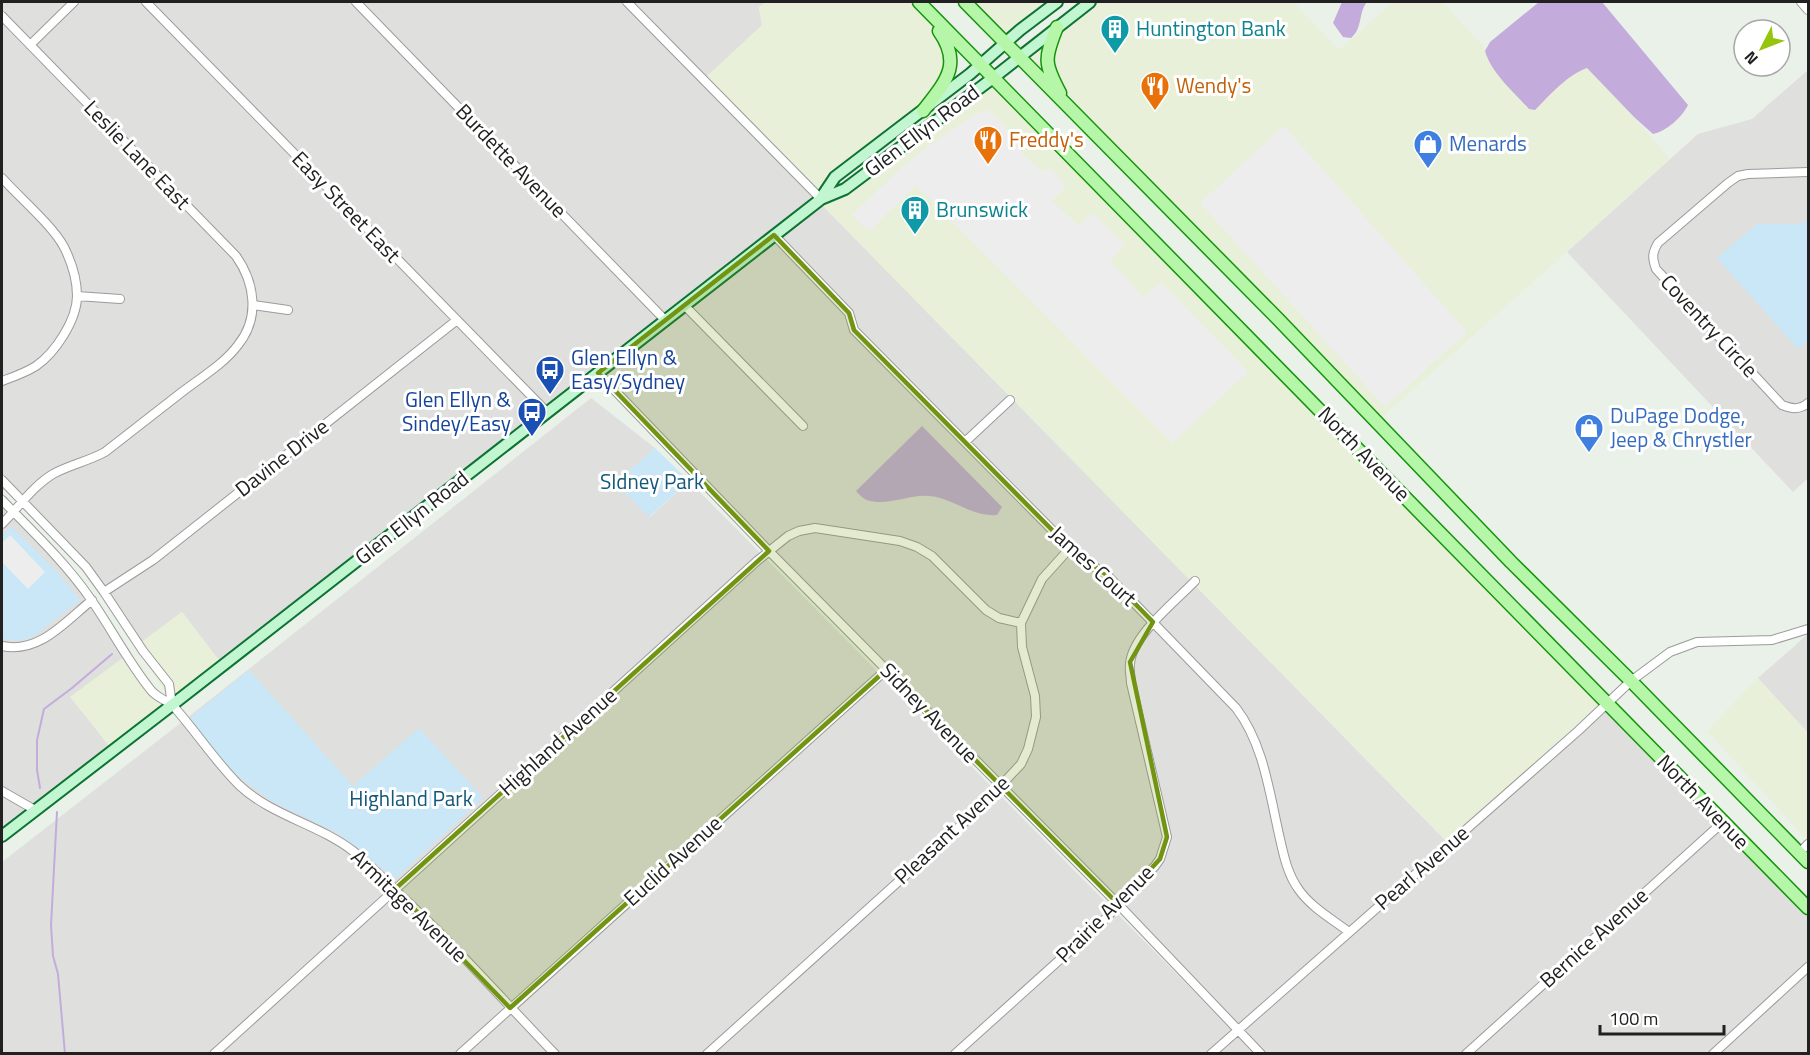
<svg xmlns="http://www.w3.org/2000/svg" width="1810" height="1055" font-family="'Titillium Web',sans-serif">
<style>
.residential{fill:#dfdfde}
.commercial{fill:#e9f0d9}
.park{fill:#c9e7f7}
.parking{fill:#ededed}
.water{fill:#c3acdb}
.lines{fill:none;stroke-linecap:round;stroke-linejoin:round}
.stream{stroke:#c3acdb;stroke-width:2}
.street-casing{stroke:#9b9b9b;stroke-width:10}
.secondary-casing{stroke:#0c7332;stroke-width:14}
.primary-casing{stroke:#14940a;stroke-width:15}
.street{stroke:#fff;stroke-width:8}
.secondary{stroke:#c1f6d1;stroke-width:10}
.primary{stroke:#b5f6a8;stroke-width:12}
.marked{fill:#729413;fill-opacity:0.2;stroke:#729413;stroke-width:4.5;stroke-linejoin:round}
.labels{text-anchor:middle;stroke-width:6;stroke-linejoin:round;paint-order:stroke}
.culture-label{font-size:21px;fill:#0d838f;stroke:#fff;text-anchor:start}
.food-label{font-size:21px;fill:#c56008;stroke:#fff;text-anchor:start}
.street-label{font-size:21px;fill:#212121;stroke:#fff}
.shop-label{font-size:21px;fill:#366cbe;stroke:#fff;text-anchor:start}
.transit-label{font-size:21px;fill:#164399;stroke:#fff;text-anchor:start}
.park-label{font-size:21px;fill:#13577b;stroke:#fff}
</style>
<rect width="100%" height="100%" fill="#e9f1e8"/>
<path class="residential" d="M2,2H766L759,8L762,25L820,195L221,663L182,612L135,647L97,585L73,554L2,481Z
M1808,70V478L1793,492L1567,252L1698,134L1752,119Z
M822,205L1447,842L1238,1024L602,374Z
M591,398L655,448L616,483L650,517L689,481L1255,1053L2,1054V862L187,718Z
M2,493L67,560L100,604L131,652L71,697L109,746L34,807L2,788Z
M1808,634V733L1758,678Z
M1607,711L1808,916V1053L1268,1054L1245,1030Z
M2,794L29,811L2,830Z"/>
<path class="commercial" d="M766,2H912L945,45L948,60L941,80L920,109L820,195L705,78L762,25L759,7Z
M972,2H1056L1007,38Z
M1094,2H1293L1339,50L1393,2H1442L1528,94L1578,53L1670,159L1380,419L1025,56Z
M991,86L1270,363L1600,703L1447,842L822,205Z
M182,612L221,663L171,700L135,647Z
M131,652L169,705L112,749L70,697Z
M1758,678L1808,733V841L1707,731Z"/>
<path class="park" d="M1808,220V340L1798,349L1717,258L1757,224H1800Z
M655,448L689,481L649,517L616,483Z
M11,526L57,572L80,600L34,636L21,641L2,639V536Z
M249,670L353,786L419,728L483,798L395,879L339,834L271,801L229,769L190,718Z"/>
<path class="parking" d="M989,110L1020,143L1021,152L1042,172L1050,168L1066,186L1052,201L1079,226L1093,213L1125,245L1110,261L1143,297L1162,283L1248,372L1172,443L916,185L869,231L852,215L900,169L925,149L974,115Z
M1284,126L1467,332L1385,407L1200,203Z
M10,535L45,572L28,589L2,562V543Z"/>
<path class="water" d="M1342,2H1367C1358,13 1363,28 1351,38L1343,37L1333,23Z
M1539,2H1602L1688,105C1682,117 1667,131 1653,134L1634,117L1587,68C1567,75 1550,95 1535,110L1529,109C1514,92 1491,73 1485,51L1490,42Z
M922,426L1002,507L997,515C971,517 951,497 929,496C909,494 887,507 867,500C863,499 859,494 856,491Z"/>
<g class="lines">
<path class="stream" d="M40,788L37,770V740L44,709L72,688L112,654
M57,812L51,925L53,956L58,974L65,1054"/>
<g class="street-casing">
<path id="street" d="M146,2L547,412
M356,2L665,320
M627,2L821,199
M1801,2L1808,10
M2,16L236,256C255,283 260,318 238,345C224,364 200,378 182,392C156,412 131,432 105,452C89,461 69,465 53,474C33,486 18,508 2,524
M30,45L74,2
M1808,172L1748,174L1738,176L1728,183L1658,243C1652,253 1652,258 1656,269L1782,405C1792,409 1800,410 1808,403
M2,178C20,198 52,225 64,247C71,261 77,280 77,296C77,320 55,353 36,366C25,373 13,377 2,381
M774,235L849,313L854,330L1070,548L1082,559L1108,576L1236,708C1264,744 1270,796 1280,839C1284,857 1288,875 1299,890C1312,908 1332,919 1349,932
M77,296L120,299
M253,305L288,310
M684,305L803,426
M598,373L769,551L1118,904L1261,1054
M965,442L1010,400
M2,480L86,567L104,592L143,651L169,684L172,705
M2,500C32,531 65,562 90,598C111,628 127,660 150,689C156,698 168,700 175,708C197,733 215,761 239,785C272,816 318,824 353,851C368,863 382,877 396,891C452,942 502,999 555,1054
M104,592L153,560L457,320
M2,646C39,654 65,622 92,600
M2,791L35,810
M1799,853L1808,844
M214,1054L757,561L788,536L799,531L815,528L900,541L917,547L932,556L986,610L999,618L1021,623
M460,1054L886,670
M707,1054L979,809L1021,764L1028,749L1036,717L1035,696L1022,647L1021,623L1042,579L1070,548
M955,1054L1105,919L1155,866L1160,859L1167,837L1131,683C1131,677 1129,670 1130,664C1132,635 1176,601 1195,581
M1211,1054L1578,731L1631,681L1670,652L1697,642L1772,640L1808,629
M1466,1054L1723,822
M1713,1054L1808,967"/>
</g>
<g class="secondary-casing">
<path id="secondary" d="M821,198L835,177L970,74L1020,30L1057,2
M2,836L172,705L821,199L845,189L993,78L1090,2"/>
</g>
<g class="primary-casing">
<path id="primary" d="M919,2L1808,908
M965,2L1278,319L1511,562L1631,681L1808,862
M1057,27C1044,59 1044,63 1060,93
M923,111C945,82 963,65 939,31"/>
</g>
<use href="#street" class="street"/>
<use href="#secondary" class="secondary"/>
<use href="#primary" class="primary"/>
</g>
<path class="marked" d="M774,235L849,313L854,330L1070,548L1108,576L1153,622L1130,662L1167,837L1160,859L1118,904L886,670L510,1008L395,889L769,551L598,373Z"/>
<defs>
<g id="building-pin" transform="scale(1.5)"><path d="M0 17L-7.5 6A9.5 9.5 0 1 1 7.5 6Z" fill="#0f9aa8" stroke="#fff"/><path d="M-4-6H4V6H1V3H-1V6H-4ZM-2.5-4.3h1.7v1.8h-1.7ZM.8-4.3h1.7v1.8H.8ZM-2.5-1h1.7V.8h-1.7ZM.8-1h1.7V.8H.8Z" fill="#fff"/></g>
<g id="restaurant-pin" transform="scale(1.5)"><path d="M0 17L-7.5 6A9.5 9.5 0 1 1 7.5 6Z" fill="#e8710a" stroke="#fff"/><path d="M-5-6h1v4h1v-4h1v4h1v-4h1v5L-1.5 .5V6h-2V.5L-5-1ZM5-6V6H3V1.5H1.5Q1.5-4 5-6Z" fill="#fff"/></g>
<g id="shop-pin" transform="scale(1.5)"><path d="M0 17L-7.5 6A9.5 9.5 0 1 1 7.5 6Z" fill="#3f7fe0" stroke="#fff"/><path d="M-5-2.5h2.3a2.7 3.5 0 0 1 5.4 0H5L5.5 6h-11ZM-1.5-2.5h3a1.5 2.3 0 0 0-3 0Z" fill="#fff"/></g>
<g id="bus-pin" transform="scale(1.5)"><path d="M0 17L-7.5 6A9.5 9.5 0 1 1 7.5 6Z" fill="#1a4fb4" stroke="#fff"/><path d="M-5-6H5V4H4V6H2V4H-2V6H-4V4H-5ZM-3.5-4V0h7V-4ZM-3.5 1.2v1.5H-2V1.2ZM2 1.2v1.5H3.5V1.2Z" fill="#fff"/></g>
</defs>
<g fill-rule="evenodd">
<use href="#building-pin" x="1115" y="29"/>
<use href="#restaurant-pin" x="1155" y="86"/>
<use href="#restaurant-pin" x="988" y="140"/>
<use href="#shop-pin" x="1428" y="144"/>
<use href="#building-pin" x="915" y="210"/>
<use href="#bus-pin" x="550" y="370"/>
<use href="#bus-pin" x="532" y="412"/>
<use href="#shop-pin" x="1589" y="428"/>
</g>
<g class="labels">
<g class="culture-label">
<text x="1136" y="36">Huntington Bank</text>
<text x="936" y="217">Brunswick</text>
</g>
<g class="food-label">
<text x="1176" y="93">Wendy's</text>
<text x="1009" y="147">Freddy's</text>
</g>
<g class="street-label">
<text transform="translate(922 131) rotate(-37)" y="7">Glen Ellyn Road</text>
<text transform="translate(137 155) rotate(46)" y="7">Leslie Lane East</text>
<text transform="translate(511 161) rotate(46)" y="7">Burdette Avenue</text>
<text transform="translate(346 207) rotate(46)" y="7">Easy Street East</text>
<text transform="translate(1709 326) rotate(47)" y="7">Coventry Circle</text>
<text transform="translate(1364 454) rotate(46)" y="7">North Avenue</text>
<text transform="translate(282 458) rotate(-38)" y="7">Davine Drive</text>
<text transform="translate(412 518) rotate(-38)" y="7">Glen Ellyn Road</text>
<text transform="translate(1093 566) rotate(42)" y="7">James Court</text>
<text transform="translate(929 713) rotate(46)" y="7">Sidney Avenue</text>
<text transform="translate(558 742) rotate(-42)" y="7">Highland Avenue</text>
<text transform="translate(1703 802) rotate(46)" y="7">North Avenue</text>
<text transform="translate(952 830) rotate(-43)" y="7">Pleasant Avenue</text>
<text transform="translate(673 861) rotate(-42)" y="7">Euclid Avenue</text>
<text transform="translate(1422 868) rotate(-41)" y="7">Pearl Avenue</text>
<text transform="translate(409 906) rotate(44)" y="7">Armitage Avenue</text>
<text transform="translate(1105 914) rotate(-45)" y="7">Prairie Avenue</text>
<text transform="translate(1594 938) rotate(-42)" y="7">Bernice Avenue</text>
</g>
<g class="shop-label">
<text x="1449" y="151">Menards</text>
<text x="1610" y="423">DuPage Dodge,<tspan x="1610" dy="24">Jeep &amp; Chrystler</tspan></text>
</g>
<g class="transit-label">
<text x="571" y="365">Glen Ellyn &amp;<tspan x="571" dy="24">Easy/Sydney</tspan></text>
<text x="511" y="407" text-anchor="end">Glen Ellyn &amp;<tspan x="511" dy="24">Sindey/Easy</tspan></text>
</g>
<g class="park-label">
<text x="652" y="489">SIdney Park</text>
<text x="411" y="806">Highland Park</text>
</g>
</g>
<rect width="1810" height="1055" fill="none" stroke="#212121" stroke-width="6"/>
<g transform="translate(1762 48) rotate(228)"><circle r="28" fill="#ffffff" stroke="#a6a6a6" stroke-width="1.5"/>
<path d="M0-4.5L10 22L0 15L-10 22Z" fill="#95c50d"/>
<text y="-9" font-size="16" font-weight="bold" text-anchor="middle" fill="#212121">N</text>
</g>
<path d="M1600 1025v9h124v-9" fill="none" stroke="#212121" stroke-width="3"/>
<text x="1609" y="1025" font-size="18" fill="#212121" stroke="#ffffff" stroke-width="4.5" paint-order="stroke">100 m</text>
</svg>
